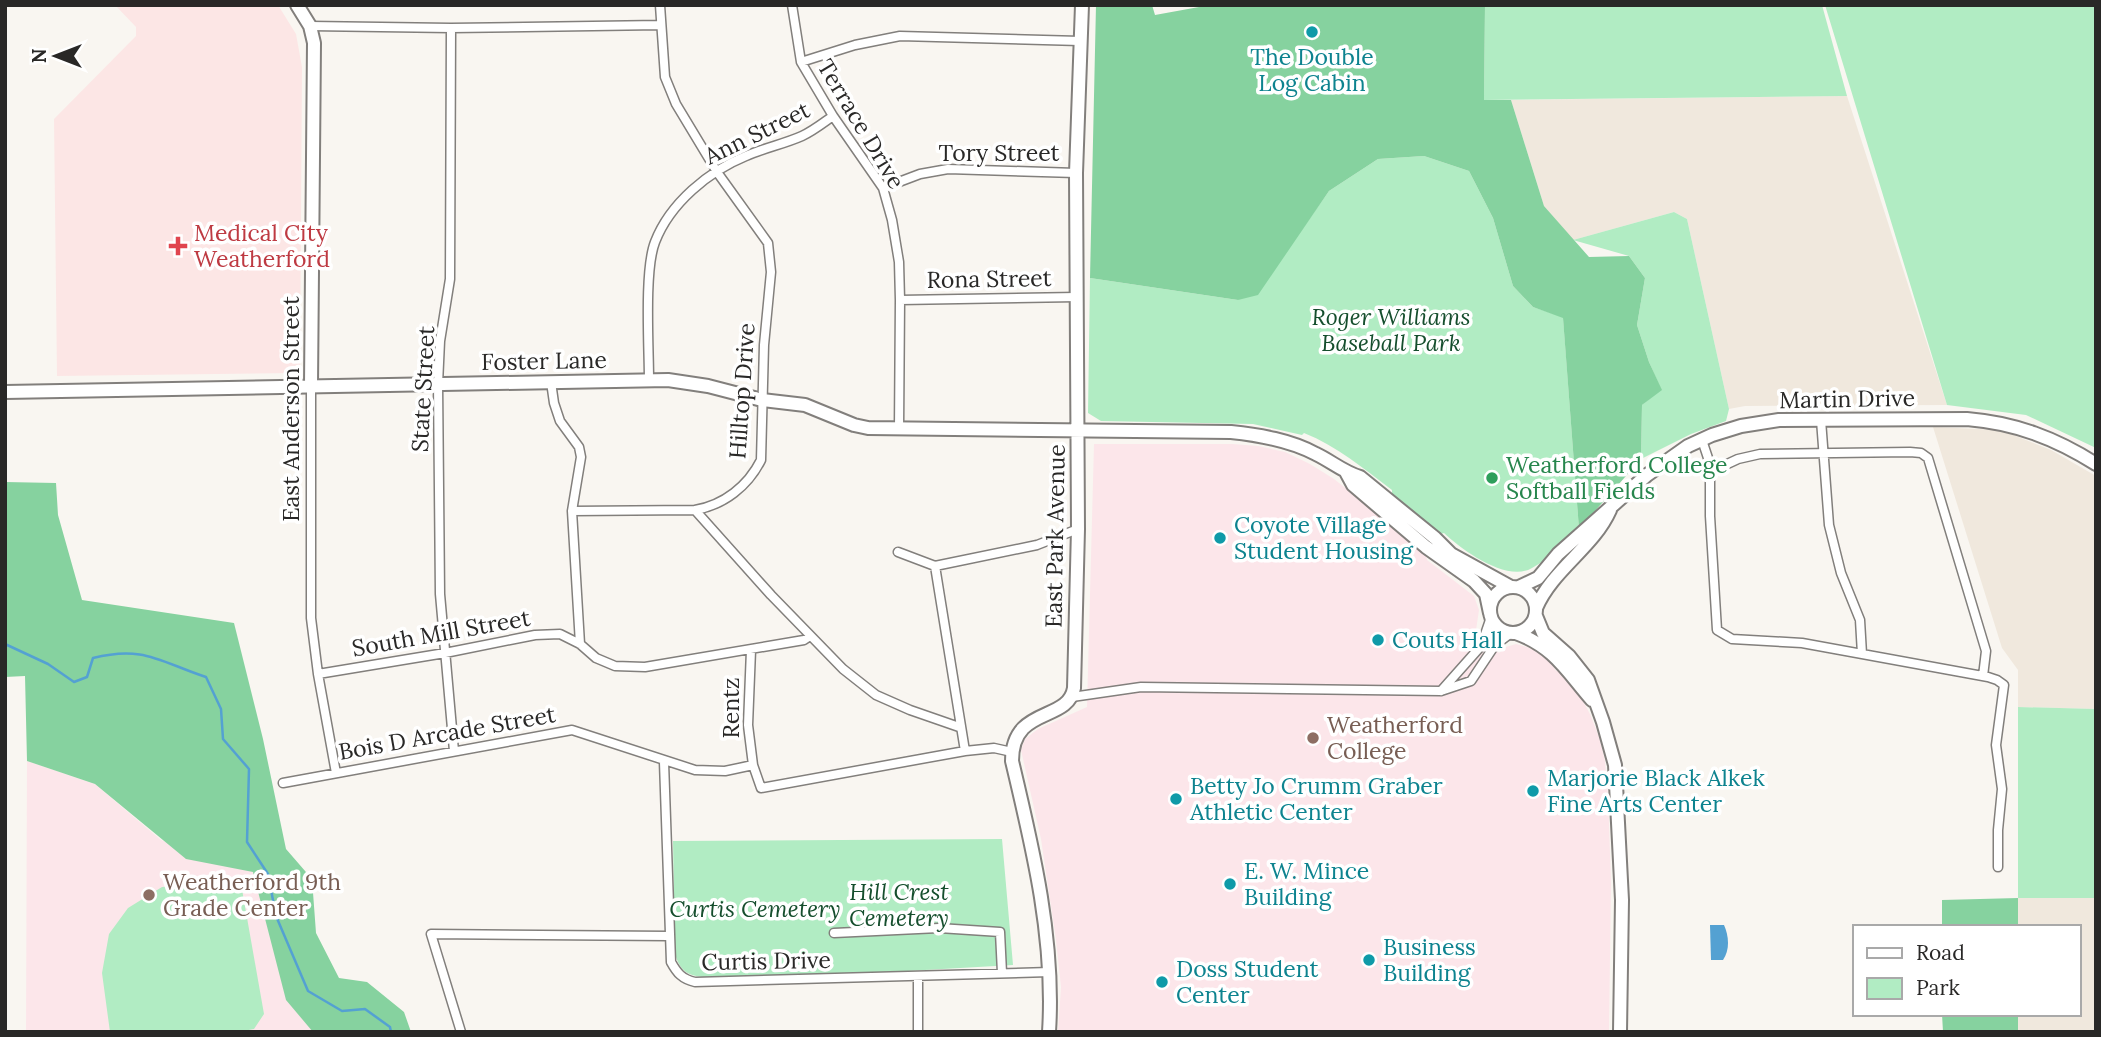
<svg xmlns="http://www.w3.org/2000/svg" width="2101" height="1037" font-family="Lora,serif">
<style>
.built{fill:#f0e8dd}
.education{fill:#fce6ea}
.medical{fill:#fce6e5}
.green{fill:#b1ecc3}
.forest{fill:#86d29f}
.water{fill:#54a1d2}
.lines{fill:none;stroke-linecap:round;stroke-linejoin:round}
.stream{stroke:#54a1d2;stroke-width:2.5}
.street-casing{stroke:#827f7c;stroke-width:11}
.secondary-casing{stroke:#827f7c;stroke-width:16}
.street{stroke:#fff;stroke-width:8}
.secondary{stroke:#fff;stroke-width:12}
.culture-dot{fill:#0f9aa8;stroke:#fff;stroke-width:2.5}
.health-dot{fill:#e0444e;stroke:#fff;stroke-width:2.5}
.leisure-dot{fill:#2e9e5b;stroke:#fff;stroke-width:2.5}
.education-dot{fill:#8d6e63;stroke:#fff;stroke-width:2.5}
.labels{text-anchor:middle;stroke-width:7;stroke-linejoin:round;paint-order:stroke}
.culture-label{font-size:23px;fill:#0d838f;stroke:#fff;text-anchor:start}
.street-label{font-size:23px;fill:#292827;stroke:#fff}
.health-label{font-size:23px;fill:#be3a42;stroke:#fff;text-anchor:start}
.park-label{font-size:23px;font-style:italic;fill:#154e2d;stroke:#fff}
.leisure-label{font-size:23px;fill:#27864d;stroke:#fff;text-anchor:start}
.education-label{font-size:23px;fill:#785e54;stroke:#fff;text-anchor:start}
</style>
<rect width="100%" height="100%" fill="#f9f6f1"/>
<path class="built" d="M1847,96L1947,405L1745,406L1729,409L1687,219L1674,212L1573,240L1544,206L1511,100Z
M1933,427L2001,430L2051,450L2096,476V709L2018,707V670L2002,648Z
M2018,898H2096V1032H2018V1014H2078V927H2018Z"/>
<path class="education" d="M1094,444H1232L1258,446L1285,452L1310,464L1334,479L1425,551L1427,560L1474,596L1479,610L1475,637L1489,643L1499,653L1506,647L1516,644L1527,647L1538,652L1550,661L1556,671L1559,670L1579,694L1590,714L1599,737L1605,761L1608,795L1611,883L1609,1032H1058L1061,987L1056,940L1041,839L1021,750L1025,739L1038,729L1087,707Z
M27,761L95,784L161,840L253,872L276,916L392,1032H26Z"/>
<path class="medical" d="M115,5H278L296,34L302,67L300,373L57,376L54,119L136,36V27Z"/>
<path class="green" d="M1485,5H1822L1847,96L1484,100Z
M1825,5H2094L2096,448L2026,415L1947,405Z
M1424,156L1469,171L1493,218L1513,286L1533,307L1563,317L1579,529C1565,542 1549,559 1532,568C1507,583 1462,550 1444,533L1438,535L1392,497V490C1364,469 1337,446 1304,433L1302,435L1253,424L1101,421L1088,413L1090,278L1238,300L1301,231L1329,191L1378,159Z
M1674,212L1687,219L1729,409L1726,421L1691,434L1641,459L1642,405L1661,389L1649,362L1637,325L1645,278L1629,256L1573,240Z
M2018,707L2096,709V898H2018Z
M1002,839L1013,965L837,975L702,977C686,975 680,970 675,954L673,841Z
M240,878L264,1014L254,1029L238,1032H110L102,973L109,934L128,908L162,887Z"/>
<path class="forest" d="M1096,5H1152L1155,15L1210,5H1485L1484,100H1511L1544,206L1589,257L1629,256L1645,278L1637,325L1649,362L1662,390L1642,405L1641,459L1579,529L1563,318L1533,307L1513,286L1493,218L1469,171L1424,156L1378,159L1329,191L1258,295L1238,300L1090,278Z
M5,482L56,483L58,515L82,600L234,623L263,739L286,849L312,879L316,933L339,978L367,982L404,1012L411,1032H313L286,1000L253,872L186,859L95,784L27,761L25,676L5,677Z
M2018,898V927H1942V900Z
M1942,1014H2018V1032H1943Z"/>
<path class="water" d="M1710,925H1724C1729,936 1730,950 1723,960H1711Z"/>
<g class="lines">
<path class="stream" d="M5,644L48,664L74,682L87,677L93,658C144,645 160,662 206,677L221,709L223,739L249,769L247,842L268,874L276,916L308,991L342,1011L365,1009L390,1027L391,1032"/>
<g class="street-casing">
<path id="street" d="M660,5L665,77L676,104L717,172L768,243L771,272L764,345L761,460C748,486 724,505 695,510L771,595L843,669L876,695L910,710L959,727
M792,5L801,62L833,116L883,188L892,220L899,262L900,300L899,429
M310,26L451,28L660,25
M451,28L450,279L440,341L438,384L440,594L454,751
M801,62L855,45L900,36L1080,41
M883,188L920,174L948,169L1076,173
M900,300L1077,297
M649,380C649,347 644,270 655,242C670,203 709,171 746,156C764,148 784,144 802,136C813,131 823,123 833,116
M551,382L554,403L560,421L579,447L581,457L572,511L580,644
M311,385V618L318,674L336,773
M1821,420L1829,525L1841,573L1860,620L1862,654
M1702,440L1710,464V516L1717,630L1732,639L1802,643L1988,677L1997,680L2004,685L1996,745L2002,789L1998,830V867
M1710,472L1738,459L1760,454L1910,452L1921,453L1928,458L1986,651L1983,676
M572,511L695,510
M898,552L935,566
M751,650L748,725L753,765
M318,674L445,653L535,635L560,634L580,644L596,658L615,666L645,667L804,640L810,636
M1441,691L1481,646L1491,617
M1072,697L1141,687L1441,691L1471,681L1495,645L1511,633
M965,751L935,566L1037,545L1078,529
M664,762L671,962C677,973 682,979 695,982L1050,972
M283,783L572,730L695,770L725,771L753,765L761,788L965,751L994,748L1012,752
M834,933L939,928L1000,932L1002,973
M918,976V1032
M461,1032L431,934L669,936"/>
</g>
<g class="secondary-casing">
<path id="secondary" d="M297,5L310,26L314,43L311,385
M5,392L668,380L708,386L762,400L805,405L854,425L868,428L1231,432C1260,435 1290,440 1316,454C1331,461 1343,472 1360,477L1435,538L1451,554L1511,587
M1346,472L1353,485L1426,547L1474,581L1486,594L1490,613
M1490 610a23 23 0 1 1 46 0a23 23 0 1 1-46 0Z
M1519,587L1538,578L1558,554L1647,475L1688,446L1712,435L1741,426L1779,420L1967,419C2015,423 2055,438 2096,464
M1536,608C1553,569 1593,548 1610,510
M1536,616L1543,633L1569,656L1588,680L1603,722L1615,765L1622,900L1620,1032
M1516,633C1554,647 1566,670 1592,700
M1049,1032C1055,940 1033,849 1012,761C1012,705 1068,723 1074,688L1078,529L1076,173L1082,5"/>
</g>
<use href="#street" class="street"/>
<use href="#secondary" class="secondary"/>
</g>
<g class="culture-dot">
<circle cx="1312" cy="32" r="7"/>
<circle cx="1220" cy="538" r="7"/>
<circle cx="1378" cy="640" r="7"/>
<circle cx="1533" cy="791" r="7"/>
<circle cx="1176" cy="799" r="7"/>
<circle cx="1230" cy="884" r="7"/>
<circle cx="1369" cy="960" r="7"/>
<circle cx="1162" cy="982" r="7"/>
</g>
<path class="health-dot" d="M174.5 235.5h7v7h7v7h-7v7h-7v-7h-7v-7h7z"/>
<circle class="leisure-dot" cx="1492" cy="478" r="7"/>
<g class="education-dot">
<circle cx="1313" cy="738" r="7"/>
<circle cx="149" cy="895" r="7"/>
</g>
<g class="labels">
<g class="culture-label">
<text x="1312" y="65" text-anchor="middle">The Double<tspan x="1312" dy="26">Log Cabin</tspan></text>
<text x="1234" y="533">Coyote Village<tspan x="1234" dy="26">Student Housing</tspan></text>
<text x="1392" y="648">Couts Hall</text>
<text x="1547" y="786">Marjorie Black Alkek<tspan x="1547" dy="26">Fine Arts Center</tspan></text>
<text x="1190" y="794">Betty Jo Crumm Graber<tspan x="1190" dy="26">Athletic Center</tspan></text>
<text x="1244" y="879">E. W. Mince<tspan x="1244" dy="26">Building</tspan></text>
<text x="1383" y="955">Business<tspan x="1383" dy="26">Building</tspan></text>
<text x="1176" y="977">Doss Student<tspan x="1176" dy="26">Center</tspan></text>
</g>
<g class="street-label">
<text transform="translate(861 124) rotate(59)" y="8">Terrace Drive</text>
<text transform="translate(757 133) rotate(-26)" y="8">Ann Street</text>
<text x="999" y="161">Tory Street</text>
<text transform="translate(989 279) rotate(-1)" y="8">Rona Street</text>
<text transform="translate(544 361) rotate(-1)" y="8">Foster Lane</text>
<text transform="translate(423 389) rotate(-87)" y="8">State Street</text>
<text transform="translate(742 391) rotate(-86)" y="8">Hilltop Drive</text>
<text transform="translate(1847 399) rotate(-1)" y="8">Martin Drive</text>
<text transform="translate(291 409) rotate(-90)" y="8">East Anderson Street</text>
<text transform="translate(1055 536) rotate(-89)" y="8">East Park Avenue</text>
<text transform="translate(441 633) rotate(-10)" y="8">South Mill Street</text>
<text transform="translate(731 708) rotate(-90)" y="8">Rentz</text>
<text transform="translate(447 733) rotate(-10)" y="8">Bois D Arcade Street</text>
<text transform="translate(766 961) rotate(-1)" y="8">Curtis Drive</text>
</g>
<g class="health-label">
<text x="194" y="241">Medical City<tspan x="194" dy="26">Weatherford</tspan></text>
</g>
<g class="park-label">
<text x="1391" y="325">Roger Williams<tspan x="1391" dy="26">Baseball Park</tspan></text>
<text x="899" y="900">Hill Crest<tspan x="899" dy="26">Cemetery</tspan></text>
<text x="755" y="917">Curtis Cemetery</text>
</g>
<g class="leisure-label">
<text x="1506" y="473">Weatherford College<tspan x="1506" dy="26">Softball Fields</tspan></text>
</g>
<g class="education-label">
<text x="1327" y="733">Weatherford<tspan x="1327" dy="26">College</tspan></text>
<text x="163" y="890">Weatherford 9th<tspan x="163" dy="26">Grade Center</tspan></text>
</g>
</g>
<rect width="2101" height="1037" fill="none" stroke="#292827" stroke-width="14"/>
<rect x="1853" y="925" width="228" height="91" fill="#ffffff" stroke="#a9a9a9" stroke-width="2"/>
<rect x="1867" y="948" width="35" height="10" fill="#ffffff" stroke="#a9a9a9" stroke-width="2"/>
<text x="1916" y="960" font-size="21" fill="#292827">Road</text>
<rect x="1867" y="978" width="35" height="21" fill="#b1ecc3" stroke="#a9a9a9" stroke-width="2"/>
<text x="1916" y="995" font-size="21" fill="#292827">Park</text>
<g transform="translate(56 56) rotate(270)" stroke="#ffffff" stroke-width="5" paint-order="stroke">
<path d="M0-5L12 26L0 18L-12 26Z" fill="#292827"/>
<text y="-10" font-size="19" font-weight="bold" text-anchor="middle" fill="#292827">N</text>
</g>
</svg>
